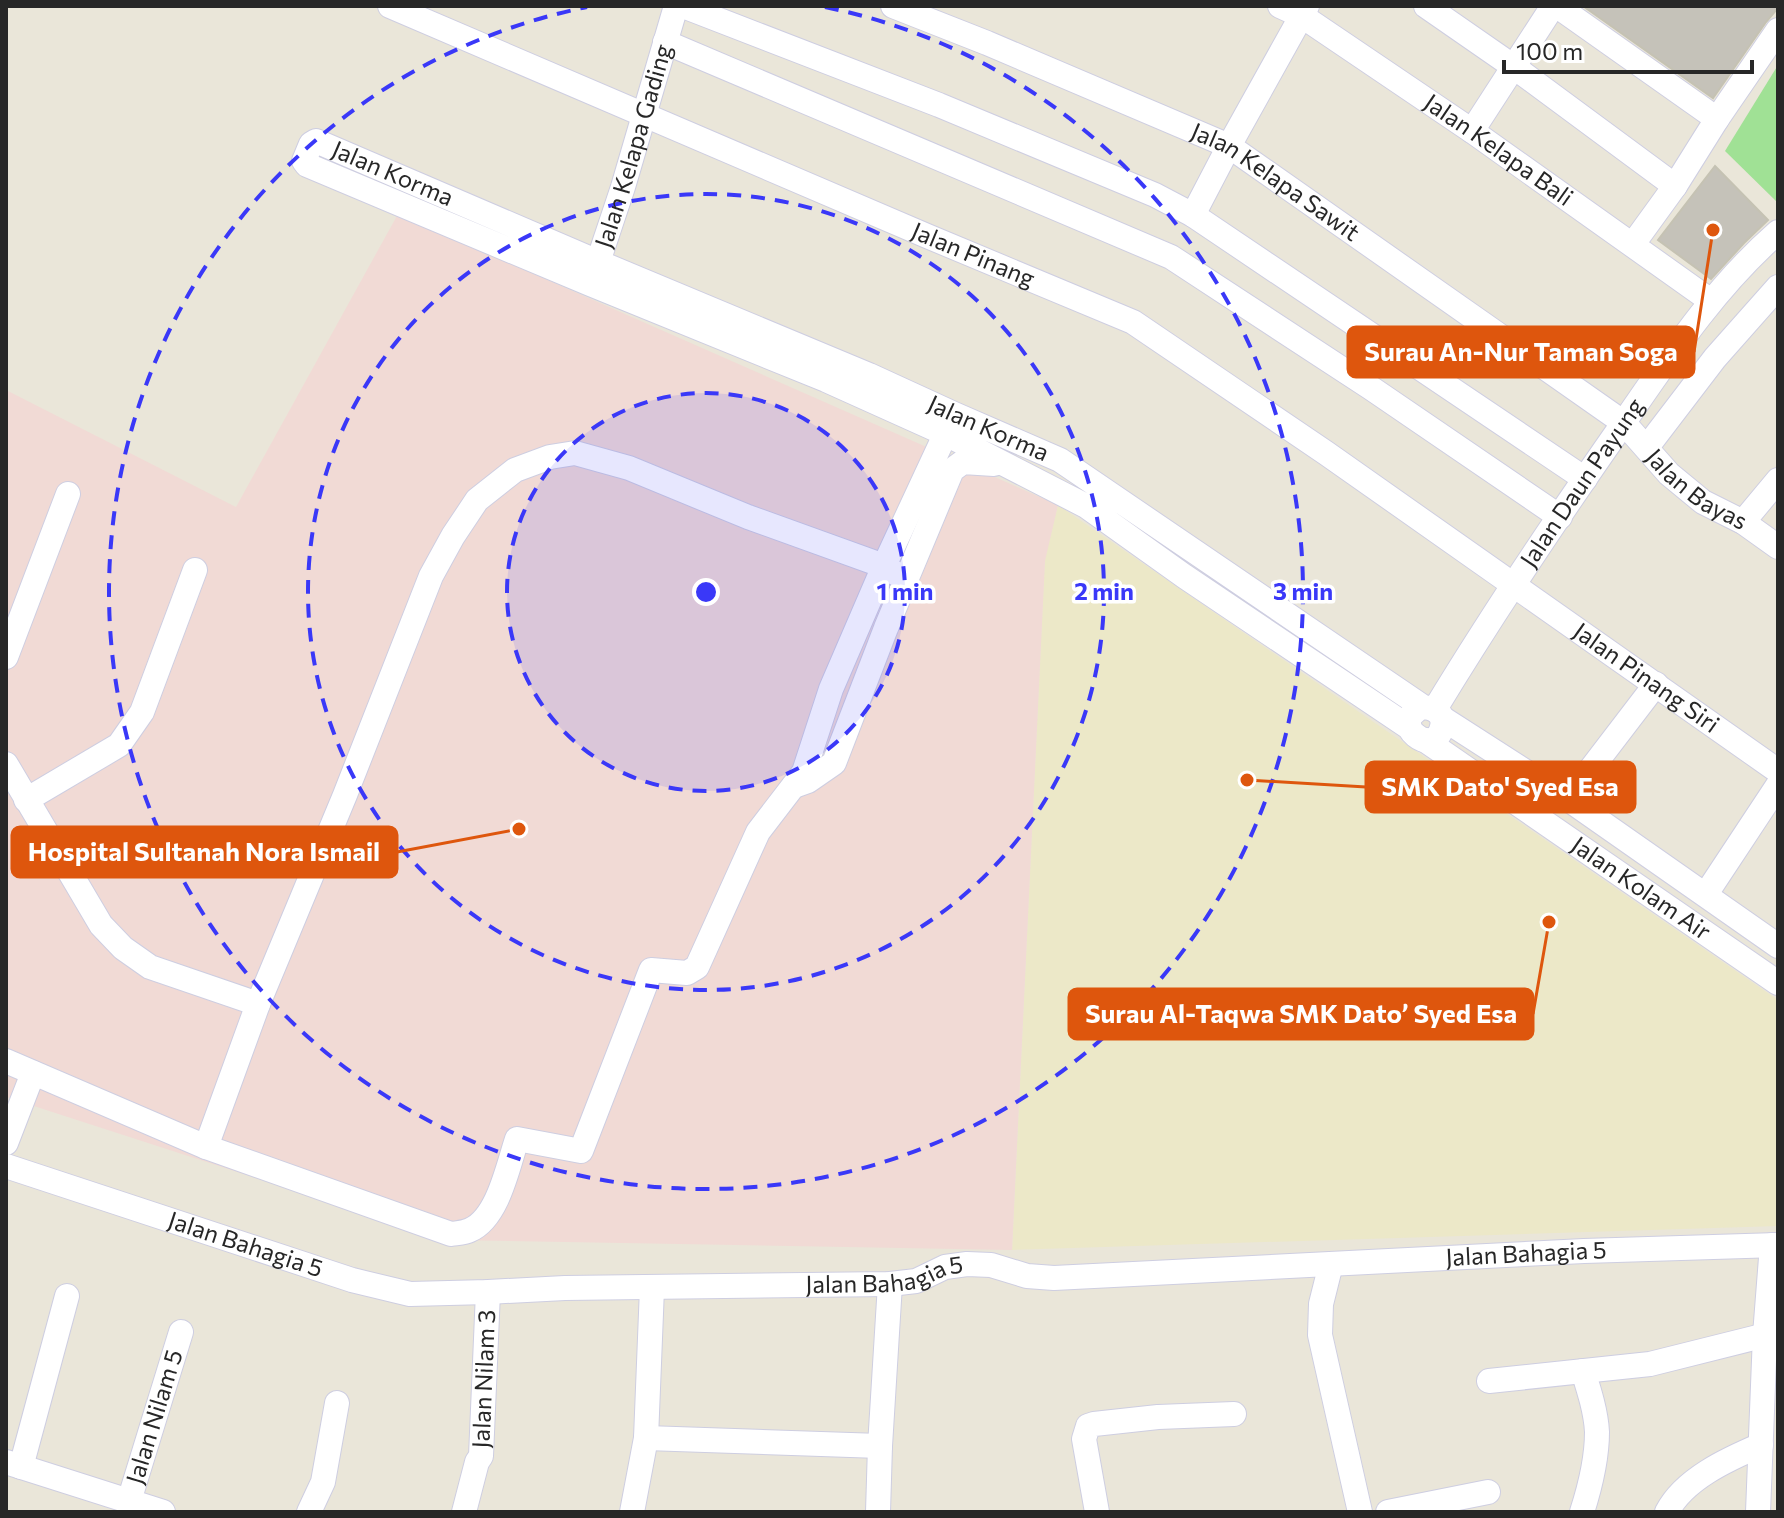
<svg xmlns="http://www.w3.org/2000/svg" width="1784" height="1518" font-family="Commissioner,sans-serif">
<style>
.education{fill:#ece8c8}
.medical{fill:#f1dad5}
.green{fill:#a0e195}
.building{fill:#c5c2b9;stroke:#c5c2b3;stroke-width:2}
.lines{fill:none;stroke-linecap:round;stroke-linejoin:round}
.minor-casing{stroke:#cecee1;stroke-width:26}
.minor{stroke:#fff;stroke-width:24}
.ring{fill:none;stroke:#3a38f8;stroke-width:4;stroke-dasharray:14 10}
.labels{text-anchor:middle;stroke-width:7;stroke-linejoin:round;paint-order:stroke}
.street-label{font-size:24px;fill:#272727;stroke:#fff}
.centre{fill:#3a38f8;stroke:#fff;stroke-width:4}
.ring-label{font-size:24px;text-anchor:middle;font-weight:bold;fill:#3a38f8;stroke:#fff;stroke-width:7;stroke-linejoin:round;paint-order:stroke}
.leader{fill:none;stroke:#de560d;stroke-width:3}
.callout-dot{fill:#de560d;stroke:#fff;stroke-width:3}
.callout{fill:#de560d;stroke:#de560d;stroke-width:3}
.callout-label{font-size:26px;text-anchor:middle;font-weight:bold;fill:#fff}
</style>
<rect width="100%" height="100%" fill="#eae6d9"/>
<path class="education" d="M1058,505L1778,1000V1226L1012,1250L1045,555Z"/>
<path class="medical" d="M398,214L1058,505L1045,561L1012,1250L447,1240L6,1097V390L236,507Z"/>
<path class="green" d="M1778,65V203L1725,151Z"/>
<path class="building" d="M1583,6H1778V8L1766,22L1713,98Z
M1715,166L1768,220L1744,243L1711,279L1658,240Z"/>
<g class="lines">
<g class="minor-casing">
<g id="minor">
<path id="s1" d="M390,6L927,236L1133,322L1326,453L1778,771"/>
<path d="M683,6L939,105L1155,195L1193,215L1585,479"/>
<path id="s2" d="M893,6L987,43L1229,146L1624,423L1669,474L1703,502L1743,522L1778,547"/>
<path id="s3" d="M1280,6L1302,16L1472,131L1711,301"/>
<path d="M1426,6L1514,67L1675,186"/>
<path d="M1557,6L1717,119"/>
<path d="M665,42L1171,257L1371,388L1560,517"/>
<path d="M1472,131L1553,6"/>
<path d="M1193,215L1229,146L1307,6"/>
<path d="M1633,244L1675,186L1717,119L1778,30"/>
<path id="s4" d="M594,274L623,187L676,6"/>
<path d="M1647,447L1715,358L1778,287"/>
<path d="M1743,522L1778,480"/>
<path d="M6,657L68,494"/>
<path id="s5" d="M1435,709C1494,612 1557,518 1622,425C1669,357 1715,287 1778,232"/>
<path d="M1442,718L1568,799L1778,946"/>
<path id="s6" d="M1410,728L1184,576L1086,506L946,434L826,380L590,284L307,165L304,161L311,144L316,141L598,262L869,375L954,414L1060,460L1423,707C1435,708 1445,714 1442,727C1435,760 1385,723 1423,707"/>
<path id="s7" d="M1425,740L1778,983"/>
<path d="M6,764L101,925L123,948L150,967L258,1004"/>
<path d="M794,786L808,781L834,763L886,628L952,470L963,462L994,464"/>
<path d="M1568,799L1656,684"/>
<path d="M26,800L119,745L142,712L195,570"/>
<path d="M1706,894L1778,785"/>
<path d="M6,1061L206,1147L451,1234C457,1233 464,1233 470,1230C498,1218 508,1166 517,1139L581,1151L651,970L687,973L697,967L758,832L804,772L831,689L884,566L951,422"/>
<path d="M6,1143L33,1073"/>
<path d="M206,1147L258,1004L345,795L431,576L453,536L477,500L515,470L550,457L575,453L629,468L748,517L884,566L906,580"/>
<path id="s8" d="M6,1166L352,1280L410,1294L488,1292L565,1288L890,1284L916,1281L945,1267L967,1264L991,1265L1027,1276L1054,1278L1584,1251L1778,1245"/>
<path d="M1331,1264L1321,1304L1320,1335L1360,1512"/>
<path d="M1489,1381L1650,1364L1778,1332"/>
<path d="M646,1438L880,1446"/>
<path d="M6,1462L163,1512"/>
<path d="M21,1467L67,1296"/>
<path id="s9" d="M129,1501L181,1332"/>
<path d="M309,1512L323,1482L337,1403"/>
<path id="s10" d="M464,1512L477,1462L481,1456L488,1292"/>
<path d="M632,1512L646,1438L652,1288"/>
<path d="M878,1512L880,1446L890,1284"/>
<path d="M1097,1512L1084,1439L1088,1426L1094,1424L1158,1417L1234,1414"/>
<path d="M1388,1512L1488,1492"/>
<path d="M1582,1512C1590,1487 1597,1459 1597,1432C1596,1412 1589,1390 1583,1371"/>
<path d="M1667,1512C1684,1479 1728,1459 1761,1445"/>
<path d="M1758,1512L1765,1335L1772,1245"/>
</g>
</g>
<use href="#minor" class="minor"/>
</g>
<circle cx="706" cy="592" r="199" fill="#3a38f8" fill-opacity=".12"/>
<g class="ring">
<circle cx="706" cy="592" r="199"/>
<circle cx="706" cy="592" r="398"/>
<path d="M825 7A597 597 0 1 1 587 7"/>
</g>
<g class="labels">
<g class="street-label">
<text dy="8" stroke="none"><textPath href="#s4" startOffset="134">Jalan Kelapa Gading</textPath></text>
<text dy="8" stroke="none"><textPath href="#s3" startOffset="262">Jalan Kelapa Bali</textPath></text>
<text dy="8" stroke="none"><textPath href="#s6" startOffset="1356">Jalan Korma</textPath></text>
<text dy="8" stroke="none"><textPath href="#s2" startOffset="422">Jalan Kelapa Sawit</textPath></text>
<text dy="8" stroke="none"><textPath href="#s1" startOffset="634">Jalan Pinang</textPath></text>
<text dy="8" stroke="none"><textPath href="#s6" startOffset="2004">Jalan Korma</textPath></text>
<text dy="8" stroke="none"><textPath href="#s5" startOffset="270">Jalan Daun Payung</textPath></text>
<text dy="8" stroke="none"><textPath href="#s2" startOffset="946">Jalan Bayas</textPath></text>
<text dy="8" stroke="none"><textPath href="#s1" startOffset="1432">Jalan Pinang Siri</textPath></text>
<text dy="8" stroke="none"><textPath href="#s7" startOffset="262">Jalan Kolam Air</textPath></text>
<text dy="8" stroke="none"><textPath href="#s8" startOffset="252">Jalan Bahagia 5</textPath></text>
<text dy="8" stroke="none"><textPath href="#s8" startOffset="1546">Jalan Bahagia 5</textPath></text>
<text dy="8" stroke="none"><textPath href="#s8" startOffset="900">Jalan Bahagia 5</textPath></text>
<text dy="8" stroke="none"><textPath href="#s10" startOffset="136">Jalan Nilam 3</textPath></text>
<text dy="8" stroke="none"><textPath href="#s9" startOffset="88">Jalan Nilam 5</textPath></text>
</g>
</g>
<circle cx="706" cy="592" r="12" class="centre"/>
<g class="ring-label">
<text x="905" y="600">1 min</text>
<text x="1104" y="600">2 min</text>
<text x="1303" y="600">3 min</text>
</g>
<path class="leader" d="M1713 230L1694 352M1247 780L1366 787M519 829L397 852M1549 922L1533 1014"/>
<g class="callout-dot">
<circle cx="1713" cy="230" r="8"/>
<circle cx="1247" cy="780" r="8"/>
<circle cx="519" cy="829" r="8"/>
<circle cx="1549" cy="922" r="8"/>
</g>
<g class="callout">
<rect x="1348" y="327" width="346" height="50" rx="8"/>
<rect x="1366" y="762" width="269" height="50" rx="8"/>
<rect x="12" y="827" width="385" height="50" rx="8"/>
<rect x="1069" y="989" width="464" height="50" rx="8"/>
</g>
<g class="callout-label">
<text x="1521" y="361">Surau An-Nur Taman Soga</text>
<text x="1500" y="796">SMK Dato' Syed Esa</text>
<text x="204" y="861">Hospital Sultanah Nora Ismail</text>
<text x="1301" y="1023">Surau Al-Taqwa SMK Dato’ Syed Esa</text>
</g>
<rect width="1784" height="1518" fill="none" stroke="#272727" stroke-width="16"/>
<path d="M1504 60v12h248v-12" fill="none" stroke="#272727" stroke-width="4"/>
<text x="1516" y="60" font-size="24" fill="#272727" stroke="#ffffff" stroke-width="6" paint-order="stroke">100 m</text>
</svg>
